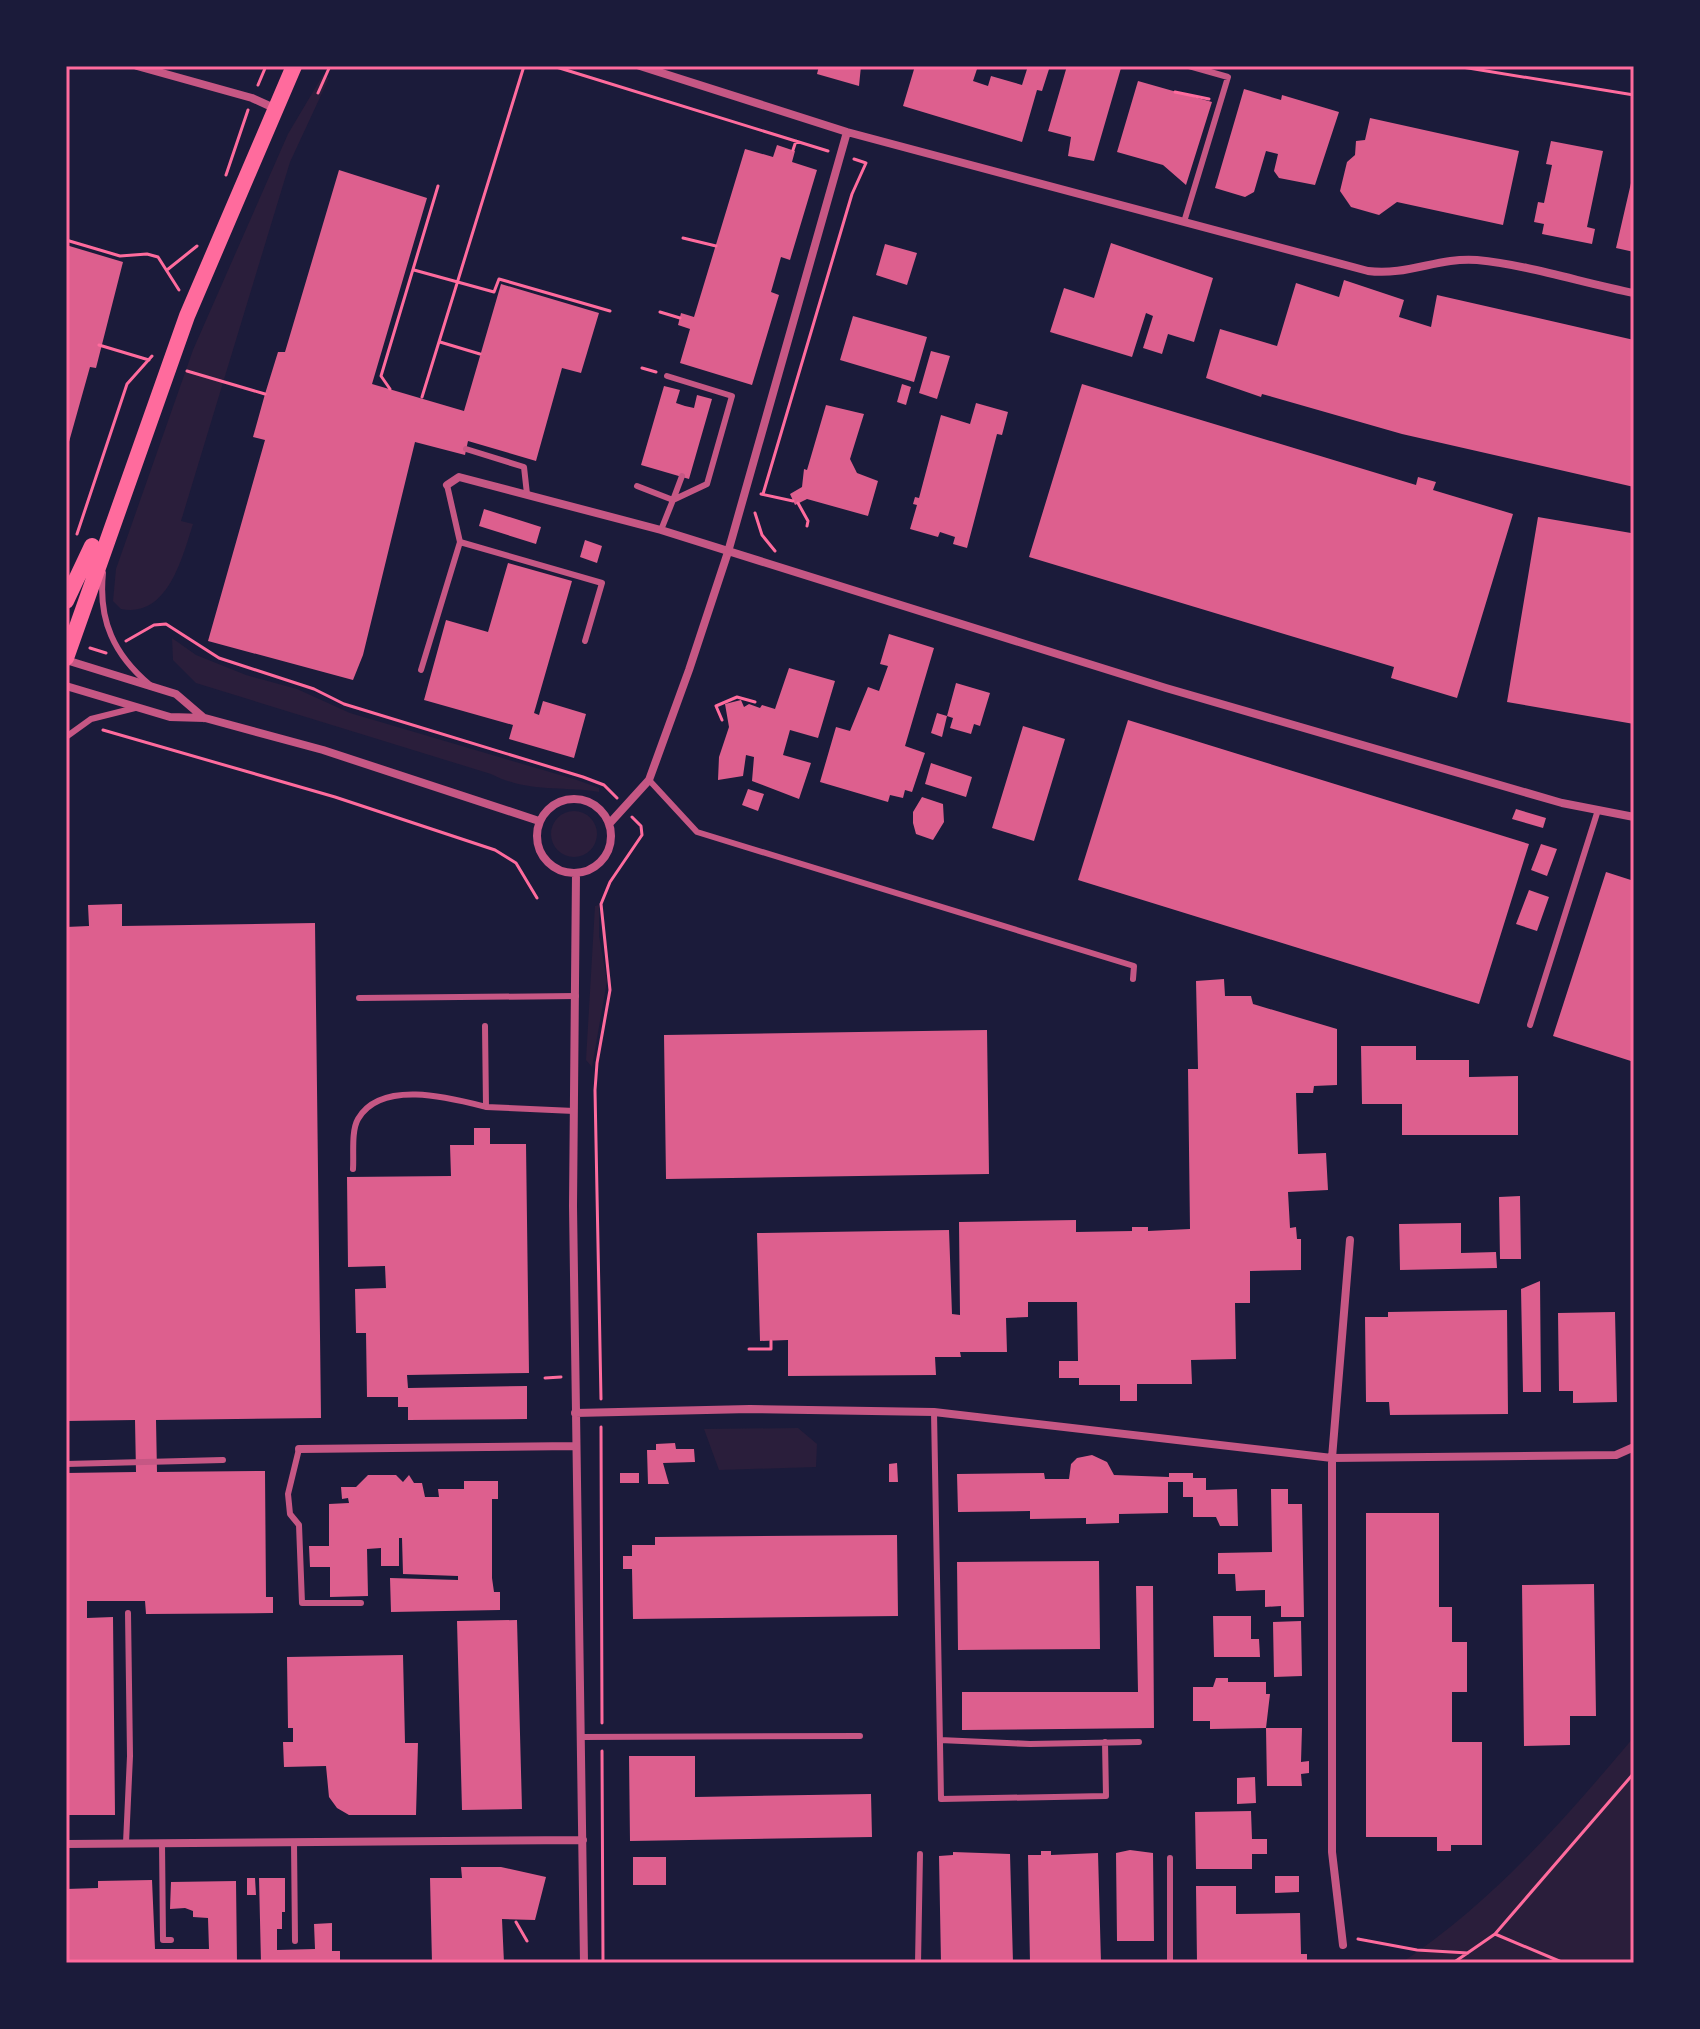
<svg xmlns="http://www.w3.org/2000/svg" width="1700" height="2029" font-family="Jost,sans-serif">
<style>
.green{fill:#2a1e3b}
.building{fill:#dd5f8e}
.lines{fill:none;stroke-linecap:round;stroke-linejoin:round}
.path{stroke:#ff6b9d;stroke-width:3}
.service{stroke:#c65784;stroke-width:6}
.minor{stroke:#c65784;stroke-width:8}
.secondary{stroke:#ff6b9d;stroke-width:16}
.neatline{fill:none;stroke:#ff6b9d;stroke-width:3}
</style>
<rect width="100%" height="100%" fill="#1b1b3a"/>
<path class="green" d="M323,75L329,78L290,162L181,521L193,524C182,558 168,618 121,609L113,601L116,569L193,350L288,134Z
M172,638L196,655L246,675L297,689L350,713L577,780L599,788V792C561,786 528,793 491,774L196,683L173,660Z
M551 834a23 23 0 1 1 46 0a23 23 0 1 1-46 0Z
M599,905V936L607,981L592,1067L586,1060L595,906Z
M798,1428L817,1444L816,1467L719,1470L704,1429Z
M1634,1737V1963H1401C1492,1903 1564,1820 1634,1737Z"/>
<path class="building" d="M819,66H861L859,86L817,74Z
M915,66H978L973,81L988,86L991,76L1022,85L1028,66H1050L1042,91L1037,90L1022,142L903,106Z
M1067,66L1121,68L1094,161L1068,156L1071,137L1048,131Z
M1138,81L1212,102L1186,185L1163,165L1117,152Z
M1244,89L1281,100L1282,95L1339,112L1315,185L1279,178L1274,171L1278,154L1266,151L1254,192L1245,197L1215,188Z
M1370,118L1519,151L1503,225L1397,202L1379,215L1351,207L1340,191L1347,162L1355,155L1356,141L1365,140Z
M1551,141L1603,151L1587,227L1595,229L1592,244L1542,234L1544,224L1534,222L1538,202L1544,203L1552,165L1546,164Z
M777,145L795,151L792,162L817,170L790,260L781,257L771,292L779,295L752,385L680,363L690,329L678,325L681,313L694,317L745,149L773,157Z
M339,170L427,198L372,384L464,411L501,284L599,313L581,373L562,368L536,461L468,441L465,455L415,442L363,655L353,680L208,641L265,440L253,437L265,394L278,352H285Z
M1634,170V252L1616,248Z
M1111,243L1213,278L1194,342L1168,334L1162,354L1143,348L1153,316L1146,313L1132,357L1050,332L1064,288L1094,298Z
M885,244L917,253L907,285L876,275Z
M66,245L123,262L96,368L90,367L67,449Z
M1344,280L1404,300L1399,317L1431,327L1437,295L1634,340V487L1402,434L1262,394L1261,397L1206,378L1220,329L1277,346L1296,283L1339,297Z
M853,316L927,337L914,382L840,360Z
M931,351L950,356L937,399L919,393Z
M902,384L911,387L906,405L897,402Z
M1082,384L1416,485L1418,477L1436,482L1433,490L1513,514L1457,698L1391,678L1394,667L1029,557Z
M664,386L680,390L676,403L685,406L694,408L697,395L712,399L689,479L641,465Z
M976,403L1008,412L1002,435L997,434L967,548L953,544L955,537L940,532L938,537L910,529L917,505L913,504L915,497L919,498L941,415L970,424Z
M826,405L864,414L850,459L857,473L878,481L868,516L807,499L795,505L790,494L802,487L804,469L807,470Z
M484,509L541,527L536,544L479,526Z
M1538,517L1631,533L1634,724L1507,702Z
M585,540L602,546L597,563L580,557Z
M508,563L572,581L534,713L539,715L543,701L586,714L574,758L509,739L513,725L424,700L446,620L488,632Z
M889,634L934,648L905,746L925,753L912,792L905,790L903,798L890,795L888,802L820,782L836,727L850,731L868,687L879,691L888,666L880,664Z
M789,668L835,681L818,738L790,730L783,755L811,763L799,799L752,781L754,757L746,755L743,776L718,780L719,757L729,727L725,704L741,700L744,707L749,704L760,708L762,705L775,709Z
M956,683L990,693L980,726L974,724L971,734L950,728L953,718L947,716Z
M937,713L947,716L942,737L931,733Z
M1128,720L1529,844L1479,1004L1078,880Z
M1023,726L1065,739L1034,841L992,828Z
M931,763L972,777L966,797L925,784Z
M748,789L764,794L758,811L742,805Z
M922,797L943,804L944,822L933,840L916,834L913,823V812Z
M1516,809L1546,818L1543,828L1512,819Z
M1541,844L1557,849L1547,876L1531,870Z
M1606,872L1634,881V1062L1553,1036Z
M1529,890L1549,897L1537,931L1516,924Z
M122,904V926L315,923L321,1418L156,1420L157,1472L265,1471L266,1597H273V1613L146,1614L145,1601H87V1618L113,1617L115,1815H66V1618H69L66,1473L136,1472L135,1420L66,1421V927L89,926L88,905Z
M1224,979L1225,996H1251L1253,1004L1337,1029V1085L1314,1086L1313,1093H1296L1298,1154L1326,1153L1328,1190L1288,1192L1290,1228L1296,1227L1297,1239H1301V1270L1250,1271V1303H1235L1236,1359L1191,1360L1192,1384H1137V1401H1120V1385H1079V1378H1059V1361H1078L1077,1302H1028V1317L1006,1318L1007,1352H960L961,1357H935L936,1375L788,1376V1340L760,1341L757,1233L949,1230L952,1314L960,1315L959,1222L1076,1220V1232L1132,1231V1227H1148V1231L1190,1229L1188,1069H1198L1196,981Z
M987,1030L989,1174L666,1179L664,1035Z
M1361,1046H1416V1060H1469V1077L1518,1076V1135H1402V1104H1362Z
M474,1128H490V1144H526L529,1373L407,1375L408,1388L527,1386V1419L408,1420V1407H398V1397H367L366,1333H356L355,1289L386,1288L385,1266L348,1267L347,1177L451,1176L450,1145H474Z
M1520,1196L1521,1259H1500L1499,1197Z
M1461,1223V1253L1496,1252L1497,1268L1400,1270L1399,1224Z
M1540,1281L1541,1392H1523L1521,1289Z
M1507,1310L1508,1414L1390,1415L1389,1402H1366L1365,1317H1388V1312Z
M1615,1312L1617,1402L1573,1403V1391H1559L1558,1313Z
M675,1443L676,1449H694L695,1462L663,1463L669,1484H648L647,1450H656V1444Z
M1092,1455L1107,1462L1114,1475L1169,1477V1473H1193V1478H1206V1490L1237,1489L1238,1526H1220L1216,1517H1193V1497H1183V1482H1168V1513L1119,1514V1523L1086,1524V1518L1030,1519V1511L958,1512L957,1474L1044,1473L1045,1479H1069L1071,1464L1077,1458Z
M897,1463L898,1482H889V1464Z
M620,1473H639V1483H620Z
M368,1475H396L403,1482L409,1475L414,1483H422L425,1497H439L438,1489H464V1481H498V1499H492V1578L494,1592H500V1610L391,1612L390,1578L458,1580V1576L403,1574L402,1538H399V1566H381V1548L367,1549L368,1596L330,1597V1567H310L309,1546H329V1504L349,1503L348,1498L342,1499L341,1487H356Z
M1271,1489H1288V1504H1302L1304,1617H1281V1606L1265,1607V1590L1236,1591L1235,1574H1218V1553L1272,1552Z
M1366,1513H1439V1607H1452V1642H1467V1692H1452V1742H1482V1845H1451V1851H1437V1837H1366Z
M897,1535L898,1616L633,1619L632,1569H623V1556H632V1545H655V1537Z
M1099,1561L1100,1649L958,1650L957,1562Z
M1594,1584L1596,1716H1570V1745L1524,1746L1522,1585Z
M1136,1586H1153L1154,1728L962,1730V1692H1138Z
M1213,1616H1251V1639H1259L1260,1657H1214Z
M517,1620L522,1809L462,1810L457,1621Z
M1301,1621L1302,1676L1274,1677L1273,1622Z
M403,1655L405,1743H418L416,1815H349L337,1808L329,1797L326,1766L284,1767L283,1742H293V1728H288L287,1657Z
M1216,1678H1228V1682H1266V1694H1270L1266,1728L1210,1729V1721H1193V1687H1213Z
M1266,1728H1302L1301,1762L1309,1761V1773L1301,1774L1302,1786H1267Z
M629,1756H695V1797L871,1794L872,1837L630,1841Z
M1255,1777L1256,1803L1237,1804V1778Z
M1251,1811L1252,1839H1267V1854H1252V1869H1196L1195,1812Z
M1130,1850L1153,1853L1154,1941H1117L1116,1853Z
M1041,1851H1051V1855L1098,1853L1101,1963H1030L1028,1855H1041Z
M953,1852L1010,1854L1013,1963H941L939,1856L953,1855Z
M633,1857H666V1885H633Z
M461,1867H501L546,1877L535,1920L502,1919L504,1963H432L430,1878H462Z
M1275,1876H1299V1892L1275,1893Z
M247,1878H255L256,1895H247Z
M259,1878H285V1912H282V1929H277V1950L315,1949L314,1924L332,1923V1951H340V1963H261Z
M152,1880L155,1949H209L208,1918L193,1917V1911L185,1908L170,1909L171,1882L236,1881L237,1963L66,1962V1889L98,1888V1881Z
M1196,1886H1236V1914L1300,1913L1301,1954H1307V1963H1197Z"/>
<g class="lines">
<path class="path" d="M553,66L828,151
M1456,66L1634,95
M258,85L266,66
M1175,92L1209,99
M318,93L330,66
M793,150L796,141
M226,175L248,110
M683,238L716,246
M66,240L120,256L147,254L158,257L179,290
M167,270L197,246
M414,270L494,292L499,279L610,311
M660,312L680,318
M440,342L480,354
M99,345L149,360
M642,368L656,372
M187,371L265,394
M390,389L381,376L438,186
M422,397L524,66
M761,494L793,501
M763,494L852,194L866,163L854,159
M798,503L808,521L807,526
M755,513L762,535L775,551
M77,534L127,384L152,356
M126,641L154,625L166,624L219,658L314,689L344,704L583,777L604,785L617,798
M90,648L106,653
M722,720L716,706L737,697L755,702
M103,730L335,797L495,850L516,863L537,898
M749,1349H771V1341
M545,1378L561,1377
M601,1399L595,1090L597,1063L610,990L601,904L610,882L642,835L641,826L632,817
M601,1427L602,1723
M602,1751L603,1963
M516,1922L527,1941
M1495,1934L1564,1963
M1358,1939L1417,1950L1468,1953
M1453,1963L1495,1934L1634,1773"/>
<path class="service" d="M1184,222L1228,77L1189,66
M466,449L524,467L527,494
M447,485L460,542
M637,486L673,500L682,476
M661,530L673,500L707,484L732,396L667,376
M103,573C98,620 114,655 150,685
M421,670L460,542L602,583L585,641
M66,737L91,719L135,708
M649,780L697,832L1134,966L1133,979
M359,998L576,996
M1530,1025L1598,810
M485,1026L486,1107L574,1111
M353,1169C354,1155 351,1131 358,1119C381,1079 451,1098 486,1107
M934,1412L941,1799L1106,1796L1105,1742
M299,1449L288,1494L290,1514L299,1525L302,1603H361
M66,1464L223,1460
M581,1737L860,1736
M940,1740L1030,1744L1139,1742
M294,1842L295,1941
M126,1843L130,1756L128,1613
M162,1843L163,1940H171
M1170,1858V1963
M918,1963L920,1854"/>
<path class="minor" d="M137,66L252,98L274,108
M640,66L847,132L1368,271C1408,276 1438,257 1477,260C1529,265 1583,283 1634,293
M447,485L459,477L661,530L1166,688L1562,803L1634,817
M66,660L176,694L204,718
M66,686L170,717L205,718L323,750L539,821
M537 836a37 37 0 1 1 74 0a37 37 0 1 1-74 0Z
M609,824L649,780L689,670L728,552L847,132
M576,873L573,1206L584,1963
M575,1413L750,1409L934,1412L1332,1458L1616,1455L1634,1447
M299,1449L575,1446
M66,1844L583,1840
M1343,1945L1332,1852V1458L1350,1240"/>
<path class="secondary" d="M66,601L92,546
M66,658L187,316L294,66"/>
</g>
<rect width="1700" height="2029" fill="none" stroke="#1b1b3a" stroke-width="136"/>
<rect x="68" y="68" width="1564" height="1893" class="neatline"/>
</svg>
